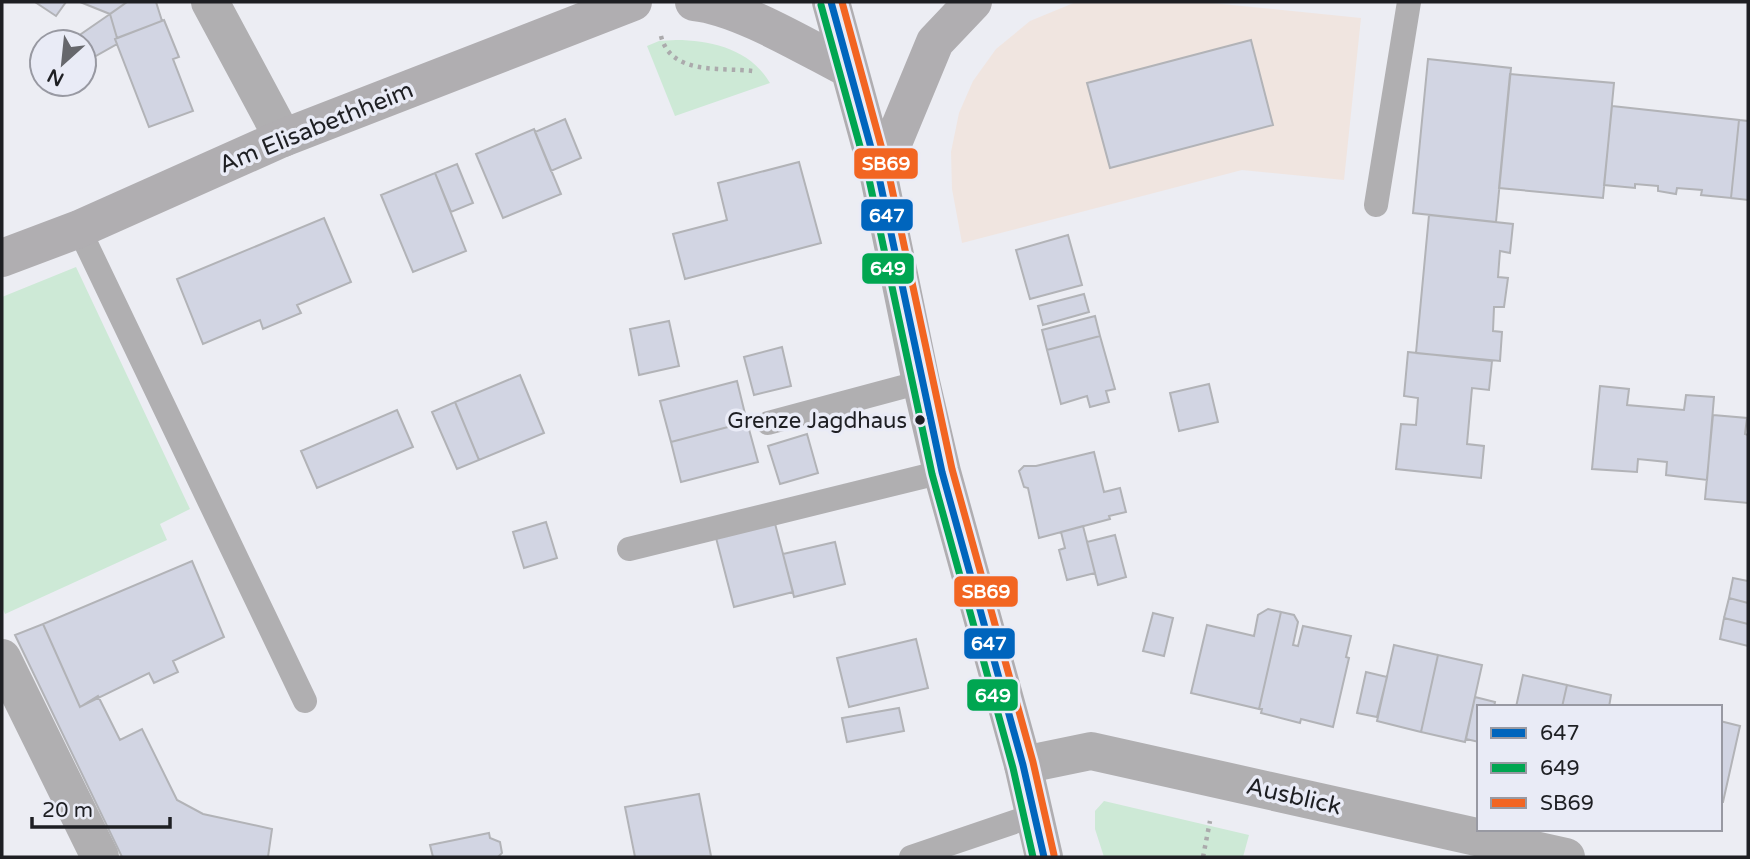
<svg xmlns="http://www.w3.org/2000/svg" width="1750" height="859" font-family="'Varela Round',sans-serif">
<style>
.commercial{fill:#f0e5e0}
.green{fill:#cde9d6}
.building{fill:#d2d5e3;stroke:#b2b3b7;stroke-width:2}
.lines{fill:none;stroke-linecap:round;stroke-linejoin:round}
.path{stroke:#abaaac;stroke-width:4.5;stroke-dasharray:3.5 5;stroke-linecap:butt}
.lane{stroke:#b0afb1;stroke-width:24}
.street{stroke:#b0afb1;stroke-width:38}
.secondary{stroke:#b0aeb1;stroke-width:38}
.bus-1-casing{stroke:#e9ebf6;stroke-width:12}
.bus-2-casing{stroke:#e9ebf6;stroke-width:12}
.bus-3-casing{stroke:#e9ebf6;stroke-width:12}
.bus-1{stroke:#0065bd;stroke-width:7}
.bus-2{stroke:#00a651;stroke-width:7}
.bus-3{stroke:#f26522;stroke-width:7}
.bus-dot{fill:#1e1f23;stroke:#e9ebf6;stroke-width:2.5}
.labels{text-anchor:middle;stroke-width:7;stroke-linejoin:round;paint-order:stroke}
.bus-label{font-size:22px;fill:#1e1f23;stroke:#e9ebf6;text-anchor:end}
.street-label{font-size:24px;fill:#1e1f23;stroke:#e9ebf6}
.line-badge{stroke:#e9ebf6;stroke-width:2.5}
.badge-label{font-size:19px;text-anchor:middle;font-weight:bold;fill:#fff}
</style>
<rect width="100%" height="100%" fill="#ecedf3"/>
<path class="commercial" d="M1076,2H1202L1361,18L1344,180L1242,170L962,243L952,189L951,152L959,113L973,81L996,49L1030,21Z"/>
<path class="green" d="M676,40C712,40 751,50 770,83L675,116L647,46L659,41Z
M76,267L190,509L160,524L167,540L5,614L2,607V297Z
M1104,801L1249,835L1243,857H1104L1095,829V811Z"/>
<path class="building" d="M35,2H66L56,16Z
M80,2H127L110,14Z
M127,2H156L162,21L117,38L110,14Z
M110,14L117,38L115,39L117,44L85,62L84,42L71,41Z
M164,20L179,57L173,59L193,111L149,127L115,39Z
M1251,40L1273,125L1110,168L1087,83Z
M1428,59L1511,68L1496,222L1413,213Z
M1510,74L1614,83L1603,198L1499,188Z
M1612,106L1739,120L1731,198L1701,195L1702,190L1677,188L1676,194L1658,191V186L1635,184V188L1604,185Z
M565,119L581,158L551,171L535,132Z
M1739,120L1748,121V200L1731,198Z
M534,129L561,194L503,218L476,154Z
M799,162L821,243L685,279L673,234L727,220L718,183Z
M457,164L473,203L451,212L435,173Z
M435,173L466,251L413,272L381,195Z
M1429,215L1513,224L1510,253L1500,251L1498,277L1508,278L1504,307H1494L1493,331L1502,332L1500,361L1416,353Z
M324,218L351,282L297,305L301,313L263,329L260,320L203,344L177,279Z
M1068,235L1082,285L1030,299L1016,250Z
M1084,294L1089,312L1043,325L1038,306Z
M1095,316L1100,336L1047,350L1042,330Z
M669,321L679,366L639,375L630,329Z
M1100,336L1115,389L1106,391L1109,402L1090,407L1087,396L1061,404L1047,350Z
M782,347L791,386L754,395L744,357Z
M1408,352L1492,361L1489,390L1472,388L1467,444L1484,446L1481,478L1396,469L1401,424L1416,425L1418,398L1404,396Z
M520,375L544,433L479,460L455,402Z
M737,381L747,422L671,442L660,401Z
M1209,384L1218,422L1179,431L1170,393Z
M1600,386L1629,389L1627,405L1684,410L1686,395L1714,397L1707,480L1666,475L1667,462L1638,459L1637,472L1592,469Z
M455,402L479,460L457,469L432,412Z
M397,410L413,447L317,488L301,451Z
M1713,415L1747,418L1745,434L1748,435V503L1705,499Z
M747,422L758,462L681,482L671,442Z
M807,434L818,473L780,484L768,446Z
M1094,452L1104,492L1120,488L1126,512L1109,516L1110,519L1039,538L1028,488L1024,487L1019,471L1024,466H1036Z
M773,516L793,592L734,607L715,534Z
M546,522L557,558L524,568L513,532Z
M1083,526L1095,573L1067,580L1059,550L1065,548L1061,532Z
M1115,535L1126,577L1098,585L1087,542Z
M835,542L845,584L794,597L783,554Z
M192,561L224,637L173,661L178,672L154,683L149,673L80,707L43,624Z
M1733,578L1748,581V603L1729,598Z
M1729,598L1748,603V624L1724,618Z
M1268,609L1281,612L1259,709L1191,693L1207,625L1254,636L1258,615Z
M1281,612L1294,615L1298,622L1293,645L1298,646L1303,626L1351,636L1346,657L1349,658L1333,727L1301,719L1300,723L1261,713L1262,709H1259Z
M1153,613L1173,618L1164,656L1143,651Z
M1724,618L1748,624V646L1720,639Z
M43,624L80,707L98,696L120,740L142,729L177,800L203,814L272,829L268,857H122L15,635Z
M916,639L928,688L849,707L837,658Z
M1394,645L1438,655L1421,732L1377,721Z
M1438,655L1482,665L1465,742L1421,732Z
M1366,672L1387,677L1377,717L1357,713Z
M1523,675L1567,685L1562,707H1516Z
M1567,685L1611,695L1609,707H1562Z
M1475,697L1495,702L1494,707H1479V742L1466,739Z
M899,708L904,731L847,742L842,718Z
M1720,721L1740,726L1723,802H1720Z
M699,794L711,856L635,857L625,807Z
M489,833L490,838L500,842L502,853L498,857H433L430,845Z"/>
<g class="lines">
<path class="path" d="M661,36C671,76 722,67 753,71
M1203,857L1210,821"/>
<path class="lane" d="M1376,205L1409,2
M79,229L305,701
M768,423L921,382
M629,549L942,472
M911,857L1035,815"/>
<path class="street" d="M210,2L283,138
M2,658L100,857
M1023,765L1091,751L1566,857"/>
<path class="secondary" d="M694,2C738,6 806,47 847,68
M831,2L879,177L921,382L942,472L1023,765L1044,857
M879,177L935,42L973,2
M2,258L79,229L283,138L633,2"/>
<g class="bus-1-casing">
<path id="bus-1" d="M831,2L879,177L942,472L1023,765L1044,857"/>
</g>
<g class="bus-2-casing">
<path id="bus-2" d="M821,5L869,179L932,474L1013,768L1033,857"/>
</g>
<g class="bus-3-casing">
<path id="bus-3" d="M842,2L889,175L952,469L1033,762L1054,855"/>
</g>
<use href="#bus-1" class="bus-1"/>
<use href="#bus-2" class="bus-2"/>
<use href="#bus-3" class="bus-3"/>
</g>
<circle class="bus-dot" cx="920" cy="420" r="6"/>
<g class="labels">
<g class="bus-label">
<text x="907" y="428">Grenze Jagdhaus</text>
</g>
<g class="street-label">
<text transform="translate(316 127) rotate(-22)" y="8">Am Elisabethheim</text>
<text transform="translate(1294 796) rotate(13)" y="8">Ausblick</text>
</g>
</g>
<g class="line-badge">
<rect x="853" y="147" width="66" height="33" rx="7" fill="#f26522"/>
<rect x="860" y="198" width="54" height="34" rx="7" fill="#0065bd"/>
<rect x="861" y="252" width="54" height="33" rx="7" fill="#00a651"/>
<rect x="953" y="575" width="66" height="33" rx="7" fill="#f26522"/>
<rect x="963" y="627" width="53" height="33" rx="7" fill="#0065bd"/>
<rect x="966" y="678" width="53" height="34" rx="7" fill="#00a651"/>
</g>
<g class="badge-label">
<text x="886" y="170">SB69</text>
<text x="887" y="222">647</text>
<text x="888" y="275">649</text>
<text x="986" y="598">SB69</text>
<text x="989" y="650">647</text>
<text x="993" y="702">649</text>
</g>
<rect width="1750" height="859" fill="none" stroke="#1e1f23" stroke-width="7"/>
<rect x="1477" y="705" width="245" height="126" fill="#e9ebf6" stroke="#9899a2" stroke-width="2"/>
<rect x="1491" y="728" width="35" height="10" fill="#0065bd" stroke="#9899a2" stroke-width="2"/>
<text x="1540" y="740" font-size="21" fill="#1e1f23">647</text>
<rect x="1491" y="763" width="35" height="10" fill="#00a651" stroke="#9899a2" stroke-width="2"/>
<text x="1540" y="775" font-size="21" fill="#1e1f23">649</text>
<rect x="1491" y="798" width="35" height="10" fill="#f26522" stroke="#9899a2" stroke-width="2"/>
<text x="1540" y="810" font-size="21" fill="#1e1f23">SB69</text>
<g transform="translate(63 63) rotate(207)"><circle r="33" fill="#e9ebf6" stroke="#9899a2" stroke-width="2"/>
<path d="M0-5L12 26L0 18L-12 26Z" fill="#66676c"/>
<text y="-10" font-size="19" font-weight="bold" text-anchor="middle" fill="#1e1f23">N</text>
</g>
<path d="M32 817v10h138v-10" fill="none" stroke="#1e1f23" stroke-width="3.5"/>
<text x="42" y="817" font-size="21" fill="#1e1f23" stroke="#e9ebf6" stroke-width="5" paint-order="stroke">20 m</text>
</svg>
